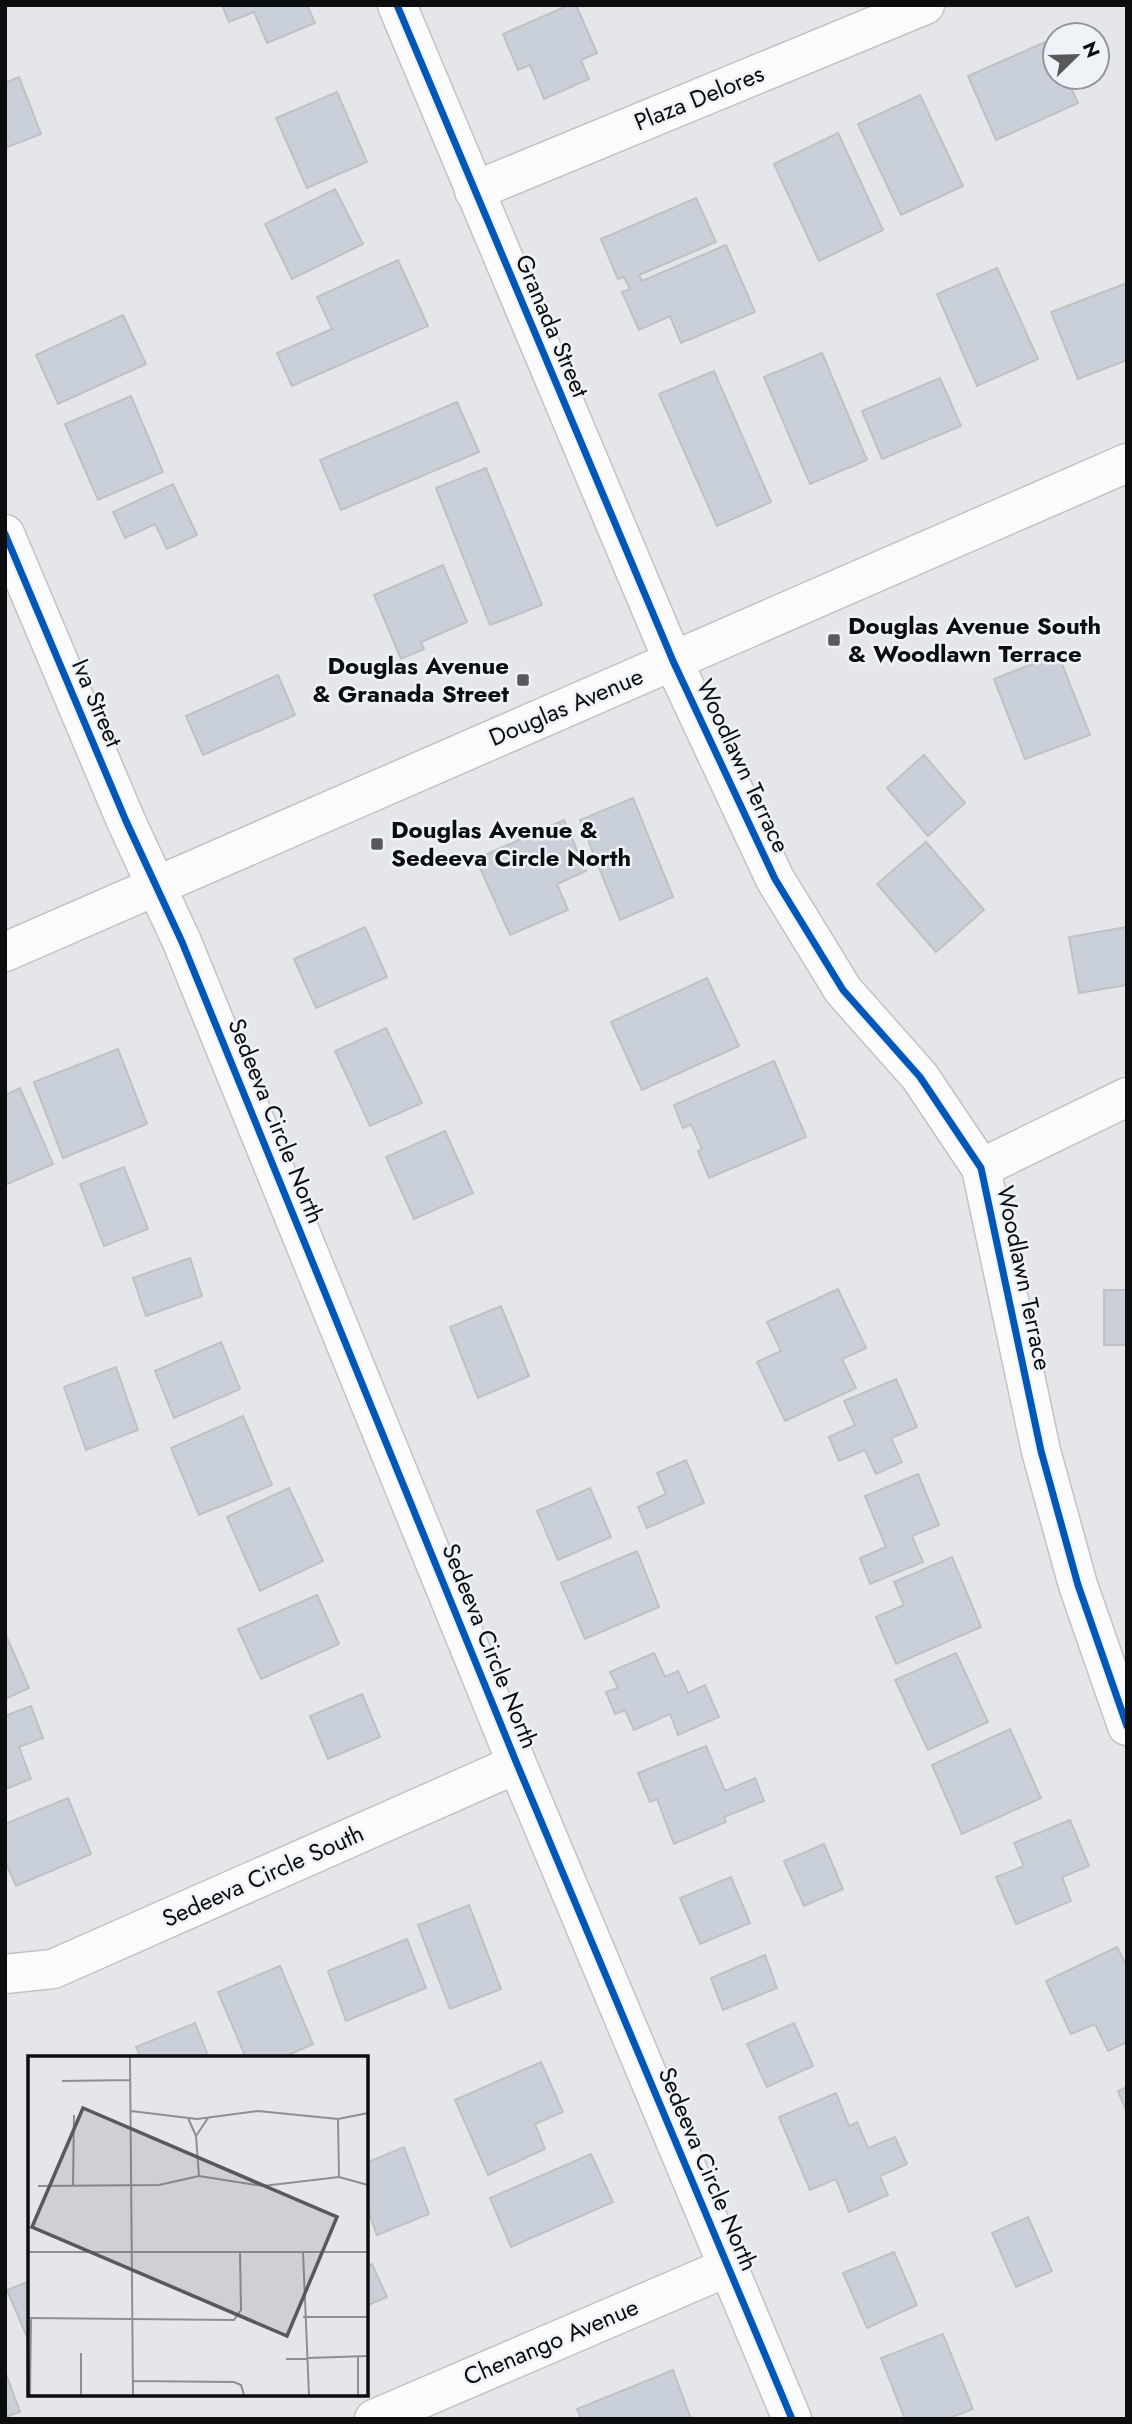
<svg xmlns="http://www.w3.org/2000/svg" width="1132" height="2424" font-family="Jost,sans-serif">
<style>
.building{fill:#c9d0da;stroke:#bfc1c2;stroke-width:2}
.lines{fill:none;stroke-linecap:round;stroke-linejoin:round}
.minor-casing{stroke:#c1c3c5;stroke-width:41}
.minor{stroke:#fbfbfc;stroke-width:38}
.cycleway-casing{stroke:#eff3f8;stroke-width:11}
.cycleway{stroke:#0057b8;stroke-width:7}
.poi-dot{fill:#58595b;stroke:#eff3f8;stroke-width:2.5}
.labels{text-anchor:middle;stroke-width:5;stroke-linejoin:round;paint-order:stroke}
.street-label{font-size:24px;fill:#0c0d0e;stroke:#eff3f8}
.poi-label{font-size:24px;font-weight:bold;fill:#0c0d0e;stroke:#eff3f8;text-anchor:start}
.inset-road{fill:none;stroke:#8e8f91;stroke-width:2}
.view{fill:#58595b;fill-opacity:0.15;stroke:#58595b;stroke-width:3.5}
.inset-edge{fill:none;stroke:#0c0d0e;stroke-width:3.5}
</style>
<rect width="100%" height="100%" fill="#e4e6e9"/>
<path class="building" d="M222,5H307L315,23L267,43L254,12L229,22Z
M569,5H576L597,53L581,60L589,79L544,99L530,65L518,70L503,34Z
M1050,40L1055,51V77H1066L1078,103L996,140L968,76Z
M19,77L41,134L5,148V83Z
M337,92L367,162L307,188L276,118Z
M920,95L963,186L901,215L858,124Z
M838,133L883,230L819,261L774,164Z
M335,189L363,244L292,279L265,224Z
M696,198L716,242L639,275L642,281L726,245L755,312L681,343L670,316L639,330L622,292L630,289L624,277L618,279L601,239Z
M398,260L428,326L292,386L277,353L332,329L317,297Z
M997,268L1038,359L977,386L937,294Z
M1127,283V360L1078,379L1051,312Z
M123,315L146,364L58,404L36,355Z
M822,353L867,460L810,484L764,377Z
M714,371L771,502L717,526L659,394Z
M940,378L961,426L882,459L862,411Z
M131,396L163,472L98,500L65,424Z
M457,402L479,452L341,510L320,460Z
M486,468L542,605L490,625L436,488Z
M173,484L197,535L167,549L155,524L125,538L113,512Z
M443,565L467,622L421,642L424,649L401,659L374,595Z
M1058,654L1090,735L1025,759L994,679Z
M278,675L295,715L203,755L186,716Z
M924,755L965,803L928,836L887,788Z
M633,798L673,897L620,920L580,820Z
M564,820L586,871L557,884L568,910L510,935L476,859Z
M926,842L984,910L936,952L877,884Z
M365,927L387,977L316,1008L294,959Z
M1127,927V985L1079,993L1069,937Z
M707,978L739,1046L642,1090L611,1022Z
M386,1028L422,1103L370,1126L335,1051Z
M118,1049L147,1124L63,1158L34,1082Z
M774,1061L806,1137L709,1178L698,1151L702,1149L691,1124L683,1128L674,1105Z
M20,1088L53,1164L5,1185V1095Z
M445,1131L473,1193L414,1219L386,1157Z
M124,1167L148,1229L104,1246L80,1184Z
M190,1258L202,1296L146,1316L133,1278Z
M838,1289L866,1348L842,1359L856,1388L785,1421L757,1362L781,1351L767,1322Z
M1104,1290H1127V1345H1104Z
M501,1306L529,1376L478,1398L450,1327Z
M221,1342L240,1389L174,1418L155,1371Z
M116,1367L138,1430L86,1450L64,1387Z
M896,1379L917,1427L891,1438L902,1462L876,1474L865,1450L839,1461L829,1437L855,1425L844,1401Z
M243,1416L272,1485L199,1515L171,1448Z
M686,1460L704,1503L647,1528L638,1507L666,1494L657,1473Z
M918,1474L939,1525L912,1536L923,1562L870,1584L860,1558L886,1547L865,1496Z
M289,1488L323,1561L260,1591L227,1517Z
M590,1488L611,1537L558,1560L537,1511Z
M637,1551L659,1607L585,1639L561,1583Z
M952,1557L981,1627L896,1664L876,1617L904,1605L894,1582Z
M317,1595L339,1644L261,1679L238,1629Z
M5,1633L29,1688L5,1699Z
M654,1653L665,1677L678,1671L688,1693L705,1685L719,1717L678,1735L670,1714L634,1730L625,1710L615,1714L606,1692L618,1688L610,1672Z
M956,1653L988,1722L928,1750L895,1680Z
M362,1694L380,1737L328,1759L310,1716Z
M31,1706L43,1738L19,1747L31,1779L5,1789V1716Z
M1010,1729L1041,1798L962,1834L932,1765Z
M706,1746L725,1791L755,1778L764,1801L724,1817L726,1822L674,1844L657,1799L650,1802L638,1773Z
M68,1798L91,1854L16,1886L5,1861V1824Z
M1070,1820L1089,1866L1062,1877L1071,1901L1016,1924L996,1877L1024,1866L1014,1843Z
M824,1844L843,1889L804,1906L784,1861Z
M731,1877L750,1923L700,1944L680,1898Z
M469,1905L501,1989L450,2009L418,1925Z
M407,1939L426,1988L346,2021L328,1971Z
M1117,1947L1127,1967V2042L1108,2051L1095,2024L1071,2034L1046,1981Z
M765,1955L777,1988L723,2010L711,1978Z
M280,1966L313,2044L282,2058H246L218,1992Z
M195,2023L209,2058H141L136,2047Z
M794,2023L813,2066L767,2087L747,2044Z
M541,2062L563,2112L535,2124L545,2149L488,2175L455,2100Z
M1127,2087V2113L1118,2091Z
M836,2093L849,2126L857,2122L868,2148L895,2137L907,2164L880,2176L888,2195L849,2212L836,2179L810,2190L779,2117Z
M404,2147L429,2214L377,2235L366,2206V2163Z
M591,2154L613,2202L511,2247L490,2198Z
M1028,2217L1052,2271L1016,2287L992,2233Z
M894,2252L917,2305L867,2328L843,2273Z
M372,2264L387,2297L366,2306V2267Z
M30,2281V2344L7,2290Z
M943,2334L973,2409L947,2419H905L881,2358Z
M673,2370L691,2419H581L577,2409Z
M5,2371L20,2412L5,2417Z"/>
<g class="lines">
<g class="minor-casing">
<path id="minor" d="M397,5L673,661L775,879L843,990L920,1077L981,1168L1041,1451L1078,1585L1127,1726
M474,191L925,5
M5,534L126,821L182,942L517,1764L792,2419
M5,952L1127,463
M981,1168L1127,1097
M5,1974L53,1969L517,1764
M374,2419L728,2267"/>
</g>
<use href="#minor" class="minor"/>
<g class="cycleway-casing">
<path id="cycleway" d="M397,5L673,661L775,879L843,990L920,1077L981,1168L1041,1451L1078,1585L1127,1726
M5,534L126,821L182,942L517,1764L792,2419"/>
</g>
<use href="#cycleway" class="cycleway"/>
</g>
<g class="poi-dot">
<rect x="827" y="633" width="14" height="14" rx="3.5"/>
<rect x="516" y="673" width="14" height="14" rx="3.5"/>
<rect x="370" y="837" width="14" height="14" rx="3.5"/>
</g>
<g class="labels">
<g class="street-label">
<text transform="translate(699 98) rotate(-22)" y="8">Plaza Delores</text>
<text transform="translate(552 326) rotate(67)" y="8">Granada Street</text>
<text transform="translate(97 703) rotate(67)" y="8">Iva Street</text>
<text transform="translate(566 707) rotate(-23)" y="8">Douglas Avenue</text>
<text transform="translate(743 766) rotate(65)" y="8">Woodlawn Terrace</text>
<text transform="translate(276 1121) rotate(68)" y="8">Sedeeva Circle North</text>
<text transform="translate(1024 1278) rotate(78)" y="8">Woodlawn Terrace</text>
<text transform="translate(490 1646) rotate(68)" y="8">Sedeeva Circle North</text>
<text transform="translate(263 1876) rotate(-24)" y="8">Sedeeva Circle South</text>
<text transform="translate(708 2169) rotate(67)" y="8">Sedeeva Circle North</text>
<text transform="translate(551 2342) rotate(-23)" y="8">Chenango Avenue</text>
</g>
<g class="poi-label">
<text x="848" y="634">Douglas Avenue South<tspan x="848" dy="28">&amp; Woodlawn Terrace</tspan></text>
<text x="509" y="674" text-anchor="end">Douglas Avenue<tspan x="509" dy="28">&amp; Granada Street</tspan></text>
<text x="391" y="838">Douglas Avenue &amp;<tspan x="391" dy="28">Sedeeva Circle North</tspan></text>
</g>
</g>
<g transform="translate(28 2056)">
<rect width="340" height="340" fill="#e4e6e9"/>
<path class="inset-road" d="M102,1L105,339M34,25L103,24M103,55L169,63L230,55L310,63L340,57M160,62L168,80L171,120M310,63L311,121M168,80L180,62M10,130L131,129L171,120L235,130L311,121L340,129M45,130L46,59M0,196H340M275,196L281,339M275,261H340M0,262L206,264L213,254L212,196M53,297V339M330,300V339M280,302L340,300M258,303H280M105,325L206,326L213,329L216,339M2,339L3,263"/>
<path class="view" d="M55,52L309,161L259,280L4,171Z"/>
<rect width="340" height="340" class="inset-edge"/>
</g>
<rect width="1132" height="2424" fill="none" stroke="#0c0d0e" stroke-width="14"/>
<g transform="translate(1076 56) rotate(67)"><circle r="33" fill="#eff3f8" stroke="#94979a" stroke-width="2"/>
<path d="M0-5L12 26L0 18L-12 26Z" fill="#58595b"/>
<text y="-10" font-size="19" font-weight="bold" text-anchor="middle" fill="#0c0d0e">N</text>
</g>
</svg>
